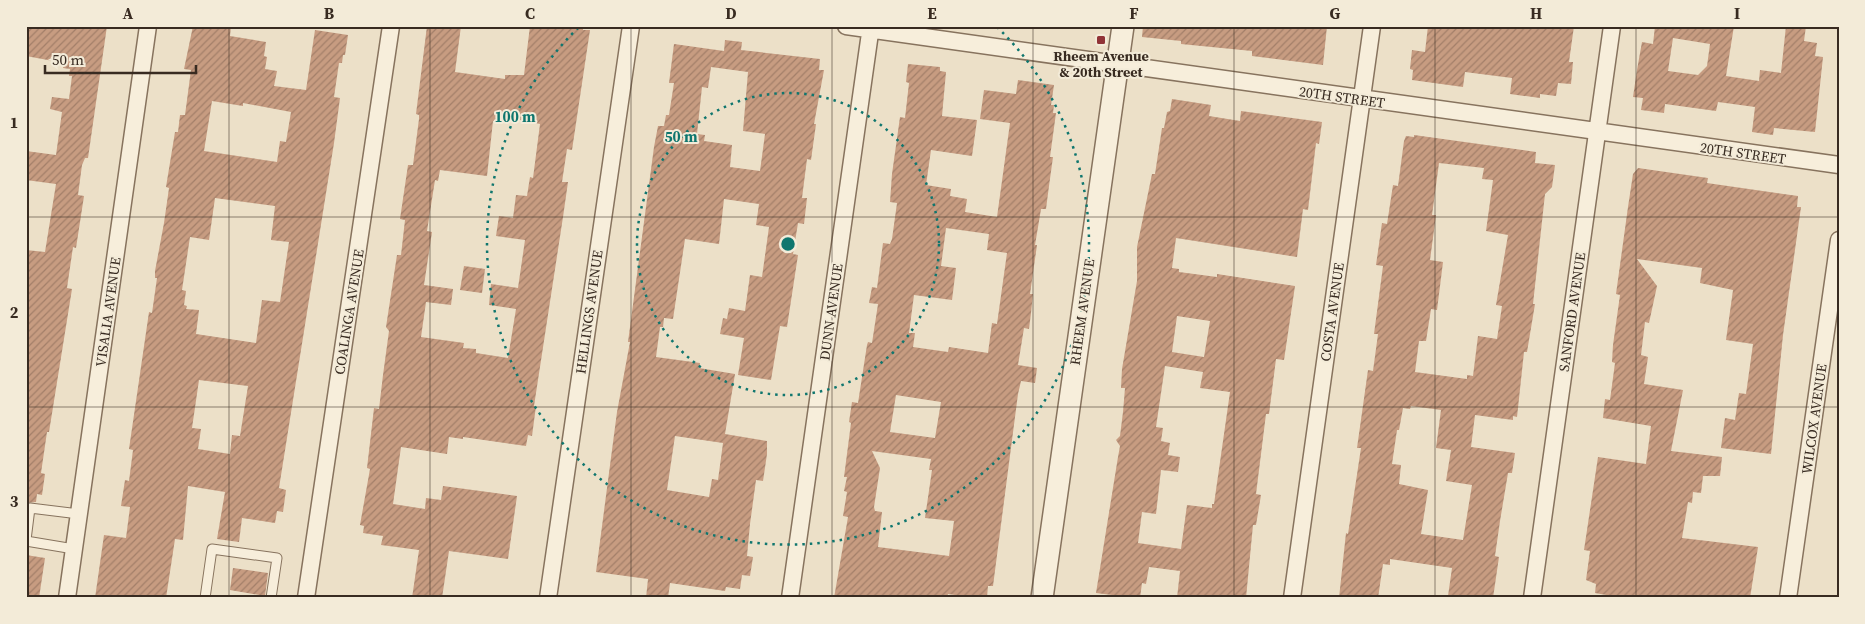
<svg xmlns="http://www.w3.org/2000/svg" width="1865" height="624" font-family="'Source Serif 4',serif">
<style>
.building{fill:url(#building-hatch);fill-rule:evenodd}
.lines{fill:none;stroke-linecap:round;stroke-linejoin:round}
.service-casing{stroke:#87735e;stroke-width:11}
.minor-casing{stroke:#87735e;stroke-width:19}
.tertiary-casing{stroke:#87735e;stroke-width:24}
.service{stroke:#f7eedb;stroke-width:9}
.minor{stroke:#f7eedb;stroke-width:16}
.tertiary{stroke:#f7eedb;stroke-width:21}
.grid{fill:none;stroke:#382b21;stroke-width:1;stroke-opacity:0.55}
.ring{fill:none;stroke:#0f766e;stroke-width:2.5;stroke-dasharray:2.5 5}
.poi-dot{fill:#913336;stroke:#f3ebd8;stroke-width:2}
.labels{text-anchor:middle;stroke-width:4;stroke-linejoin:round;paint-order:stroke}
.poi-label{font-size:14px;font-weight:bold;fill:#382b21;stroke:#f3ebd8}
.street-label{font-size:14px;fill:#382b21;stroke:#f3ebd8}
.centre{fill:#0f766e;stroke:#f3ebd8;stroke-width:2.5}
.ring-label{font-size:15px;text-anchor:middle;font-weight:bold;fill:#0f766e;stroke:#f3ebd8;stroke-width:4;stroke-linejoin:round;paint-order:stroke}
.neatline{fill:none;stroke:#382b21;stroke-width:2}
.grid-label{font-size:16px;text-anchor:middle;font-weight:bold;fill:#382b21}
</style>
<defs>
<pattern id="building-hatch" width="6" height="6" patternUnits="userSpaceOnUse" patternTransform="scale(1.25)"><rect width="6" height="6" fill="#c79c81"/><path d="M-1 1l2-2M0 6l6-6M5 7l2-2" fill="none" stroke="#a37f69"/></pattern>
</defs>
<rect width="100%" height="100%" fill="#ece0c8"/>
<path class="building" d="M26,26H107L88,158H85L82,165L78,195L84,196L76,248L73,247L67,288L72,289L49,432H47L41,473L45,474L42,495L37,494L36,502L26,503V250L45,252L56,184L26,180V151L56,155L62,112L50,109L52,97L69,99L72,76H69L70,69L63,68L64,63L26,56Z
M193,26H231L230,36L266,42L264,56L267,57L265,69L277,71L274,86L306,90L315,30L348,35L345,55H343L342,63H339L334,97L340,98L334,143L279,488L286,490L283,512L277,511L275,523L242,518L239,542L217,539L225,492L188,486L183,540L175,539L166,598H95L104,535L126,538L130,507L121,506L125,480L129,481L133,450L129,449L149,312L152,313L157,278H155V271L164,223L169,188L166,187L175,132H178L180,115H185L191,70L184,69ZM212,101L243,106V103L291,112L286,142L280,141L277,162L204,151ZM215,198L275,206L271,240L289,242L280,302L262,300L256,343L196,334L199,310L186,309L187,306L184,305L186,291L182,290L190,237L209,240ZM199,380L248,386L240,436L232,435L230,454L198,449L201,429L192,428Z
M427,26H461L455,72L505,79V75H524L530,26H583V30H590L572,150L567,149L562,182H568L563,217L534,406H536L532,436L528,435L526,446L463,437V439L449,437L447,454L401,447L393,504L425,509L426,498L441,500L443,486L517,496L508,559L449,551L442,598H412L419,550L381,545L383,536L363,533L364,526L360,525L370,469L367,468L374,408L379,409L383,375L389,331L386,327L397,255H401L405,220L400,219L408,165H413L419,119V115L416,114ZM504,117L540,124L533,178L530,177L527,196L516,195L513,218L499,216L496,236L525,240L518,288L491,284L489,305L516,309L508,358L476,353V349L463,348L464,343L421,337L426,302L451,305L453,289L424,285L432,232L427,231L435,180L438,181L440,170L487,176L493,121L503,122Z
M1143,26H1327L1323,65L1252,56V51L1181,44V41L1142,37Z
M1428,26H1574L1569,62H1573L1571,84L1558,83L1556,96L1540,94V98L1510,94L1512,78L1465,72L1463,87L1412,80L1413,70L1410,69L1412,50L1425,52Z
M1655,26H1734L1726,76L1759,81L1760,70L1781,73L1786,26H1806L1804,41L1817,43L1815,56L1823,57L1815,132L1774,128L1773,135L1752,132L1755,107L1718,102L1716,111L1665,104L1664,113L1641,110L1643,98L1633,97L1637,70L1642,42L1653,44ZM1673,38L1710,44L1707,66L1698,75L1668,71Z
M725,40L742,42L741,50L820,59L819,70H824L814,124H816L811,160L807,159L802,198H807L804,224L798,223L793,254L798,255L787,327L780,326L771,380L738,375L744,338L720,334L723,318L727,319L729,308L745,311L750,275L762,277L769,227L756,225L759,204L724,199L719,244L685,239L673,319L664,318L663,327H660L656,357L700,363L699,368L735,374L725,434L767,441V454L763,481L756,480L750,524L747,556L753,557L750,576L742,575L740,589L726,587L725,591L670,583L668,598H646L648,579L596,572L617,412L630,342H628L654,147L658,126H664L666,115H669L674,83H669L674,44L724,51ZM711,67L748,72L743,131L765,134L760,171L730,167L732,145L704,141L705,135L697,134L702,87L708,88ZM675,436L723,443L718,480L712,479L709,497L667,490Z
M908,64L940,67V71L946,72L942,116L977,120L972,156L931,150L926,185L951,189L950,196L967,199L965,212L997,217L1010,123L980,119L984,90L1016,94L1018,80L1054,85L1051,105H1054L1053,113H1056L1050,157H1053L1049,186L1046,209H1041L1035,245H1037L1030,294H1033L1031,313L1029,329L1024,328L1018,365L1037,368L1035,383L1021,381L1018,394L993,586H988L987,597L976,595V598L948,594L947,598H874L853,595V598H834L848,517L843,516L847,492L844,491L847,477H844L851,423L849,422L852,402L858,403L867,345L868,342L872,343L878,304L869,303L872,287L877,288L883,243L890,244L892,239L897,203L890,202L892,174L900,117L905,118L909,83L906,82ZM946,228L989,234L987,250L1007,253L997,324L992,323L988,353L949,347L948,352L913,347L915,333H909L914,295L952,300L956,268L941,266ZM896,395L941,402L935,438L890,432ZM872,451L931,459L929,470H932L925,518L954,521L949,556L878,547L882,512L875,511L874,507L880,468Z
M1172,99L1211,105L1209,116L1240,121L1241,111L1322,122L1319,144L1316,143L1308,210L1303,209L1297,257L1176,238L1172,268L1179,269V272L1217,277V274L1295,286L1284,360L1276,359L1269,414H1266L1256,494L1261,495L1256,525H1253L1246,598H1177L1180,571L1149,567L1146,584L1142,583L1140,598H1112V595L1096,593L1118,457L1120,446L1116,440L1120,436L1123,412L1125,388H1121L1122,369L1137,281V247L1152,174H1155L1162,128H1164L1167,112L1170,111ZM1177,316L1210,321L1204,357L1172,352ZM1165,366L1203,372L1200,388L1230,392L1214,504H1212V508L1187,505L1181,549L1138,543L1142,512L1156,514L1161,470L1178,472L1180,457L1168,455L1170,443L1161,441L1163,428L1156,427Z
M1414,135L1536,152L1535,163L1555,165L1552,187L1545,194L1533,304H1535L1527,352H1524L1517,417L1513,416V420L1475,415L1471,447L1515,453L1512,473H1508L1500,521L1495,556L1499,557L1493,598L1448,596L1452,568L1390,559V565L1383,564L1378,598H1339L1346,533L1348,534L1361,448H1357L1368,370L1373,371L1378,334H1374L1383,266L1376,265L1382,223L1387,224L1393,185L1398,186L1404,141L1406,136L1414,137ZM1439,163L1484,168L1482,179L1493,180L1486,231L1508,235L1496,305L1502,306L1497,339L1478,336L1473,376L1467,375V379L1415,372L1419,341H1426L1431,309L1437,310L1443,262L1430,260L1436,215H1432ZM1411,406L1441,410L1436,448L1451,450L1446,481L1472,485L1463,540L1421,534L1428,490L1399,484L1401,465L1392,464L1397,430H1399L1403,408L1410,409Z
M1638,168L1708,178L1707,183L1798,196L1797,207H1801L1783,335L1771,454L1721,448L1725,418L1735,420L1739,393L1746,394L1753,344L1726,340L1733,290L1700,283L1702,268L1637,259L1657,286L1649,323L1645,322L1641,355L1648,357L1644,384L1683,390L1671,451L1722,457L1720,476H1703L1701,493L1693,492L1692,503L1688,502L1682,538L1758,547L1750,598H1623L1595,593L1596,584L1586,580L1590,551L1584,550L1598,457L1646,464L1651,426L1603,418L1605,399L1610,400L1615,363L1612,362L1613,345L1620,295L1616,294L1628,207L1633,174Z
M464,266L485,269L482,293L460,290Z
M26,555L45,558L39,598H26Z
M233,568L268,573L265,596L230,590Z"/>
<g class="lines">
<g class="service-casing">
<path id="service" d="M26,540L30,508L79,514
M26,541L74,549
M205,598L212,549L277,558L271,598"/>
</g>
<g class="minor-casing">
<path id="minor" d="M846,26L1839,165
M67,598L148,26
M306,598L391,26
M548,598L631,26
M790,598L871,26
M1292,598L1372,26
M1532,598L1612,26
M1788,598L1839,240"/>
</g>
<g class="tertiary-casing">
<path id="tertiary" d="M1042,598L1123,26"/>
</g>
<use href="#service" class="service"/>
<use href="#minor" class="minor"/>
<use href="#tertiary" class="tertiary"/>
</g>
<path class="grid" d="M229,26V598M430,26V598M631,26V598M832,26V598M1033,26V598M1234,26V598M1435,26V598M1636,26V598M26,217H1839M26,407H1839"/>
<g class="ring">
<circle cx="788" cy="244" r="151"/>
<path d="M997 27A301 301 0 1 1 579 27"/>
</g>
<rect class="poi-dot" x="1096" y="35" width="10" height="10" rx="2.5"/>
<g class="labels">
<g class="poi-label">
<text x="1101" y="61">Rheem Avenue<tspan x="1101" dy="16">&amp; 20th Street</tspan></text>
</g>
<g class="street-label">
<text transform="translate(1342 97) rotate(8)" y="5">20TH STREET</text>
<text transform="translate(1743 153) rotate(8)" y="5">20TH STREET</text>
<text transform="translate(108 312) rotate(-82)" y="5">VISALIA AVENUE</text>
<text transform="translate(349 312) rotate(-81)" y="5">COALINGA AVENUE</text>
<text transform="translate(589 312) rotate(-82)" y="5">HELLINGS AVENUE</text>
<text transform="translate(831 312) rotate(-82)" y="5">DUNN AVENUE</text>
<text transform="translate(1082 312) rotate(-82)" y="5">RHEEM AVENUE</text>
<text transform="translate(1332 312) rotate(-82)" y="5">COSTA AVENUE</text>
<text transform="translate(1572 312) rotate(-82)" y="5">SANFORD AVENUE</text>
<text transform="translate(1814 419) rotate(-82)" y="5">WILCOX AVENUE</text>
</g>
</g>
<circle cx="788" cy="244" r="8" class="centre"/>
<g class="ring-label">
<text x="515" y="122">100 m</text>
<text x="681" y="142">50 m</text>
</g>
<rect width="1865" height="624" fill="none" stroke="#f3ebd8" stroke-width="55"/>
<path d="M45 65v8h151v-8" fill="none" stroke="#382b21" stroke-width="2.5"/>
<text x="52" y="65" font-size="15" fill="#382b21" stroke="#f3ebd8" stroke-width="4" paint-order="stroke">50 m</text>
<rect x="28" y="28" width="1810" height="568" class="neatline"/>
<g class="grid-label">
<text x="128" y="19">A</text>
<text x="329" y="19">B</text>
<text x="530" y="19">C</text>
<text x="731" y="19">D</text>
<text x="932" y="19">E</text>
<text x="1134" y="19">F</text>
<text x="1335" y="19">G</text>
<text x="1536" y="19">H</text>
<text x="1737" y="19">I</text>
<text x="14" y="128">1</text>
<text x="14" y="318">2</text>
<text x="14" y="507">3</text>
</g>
</svg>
